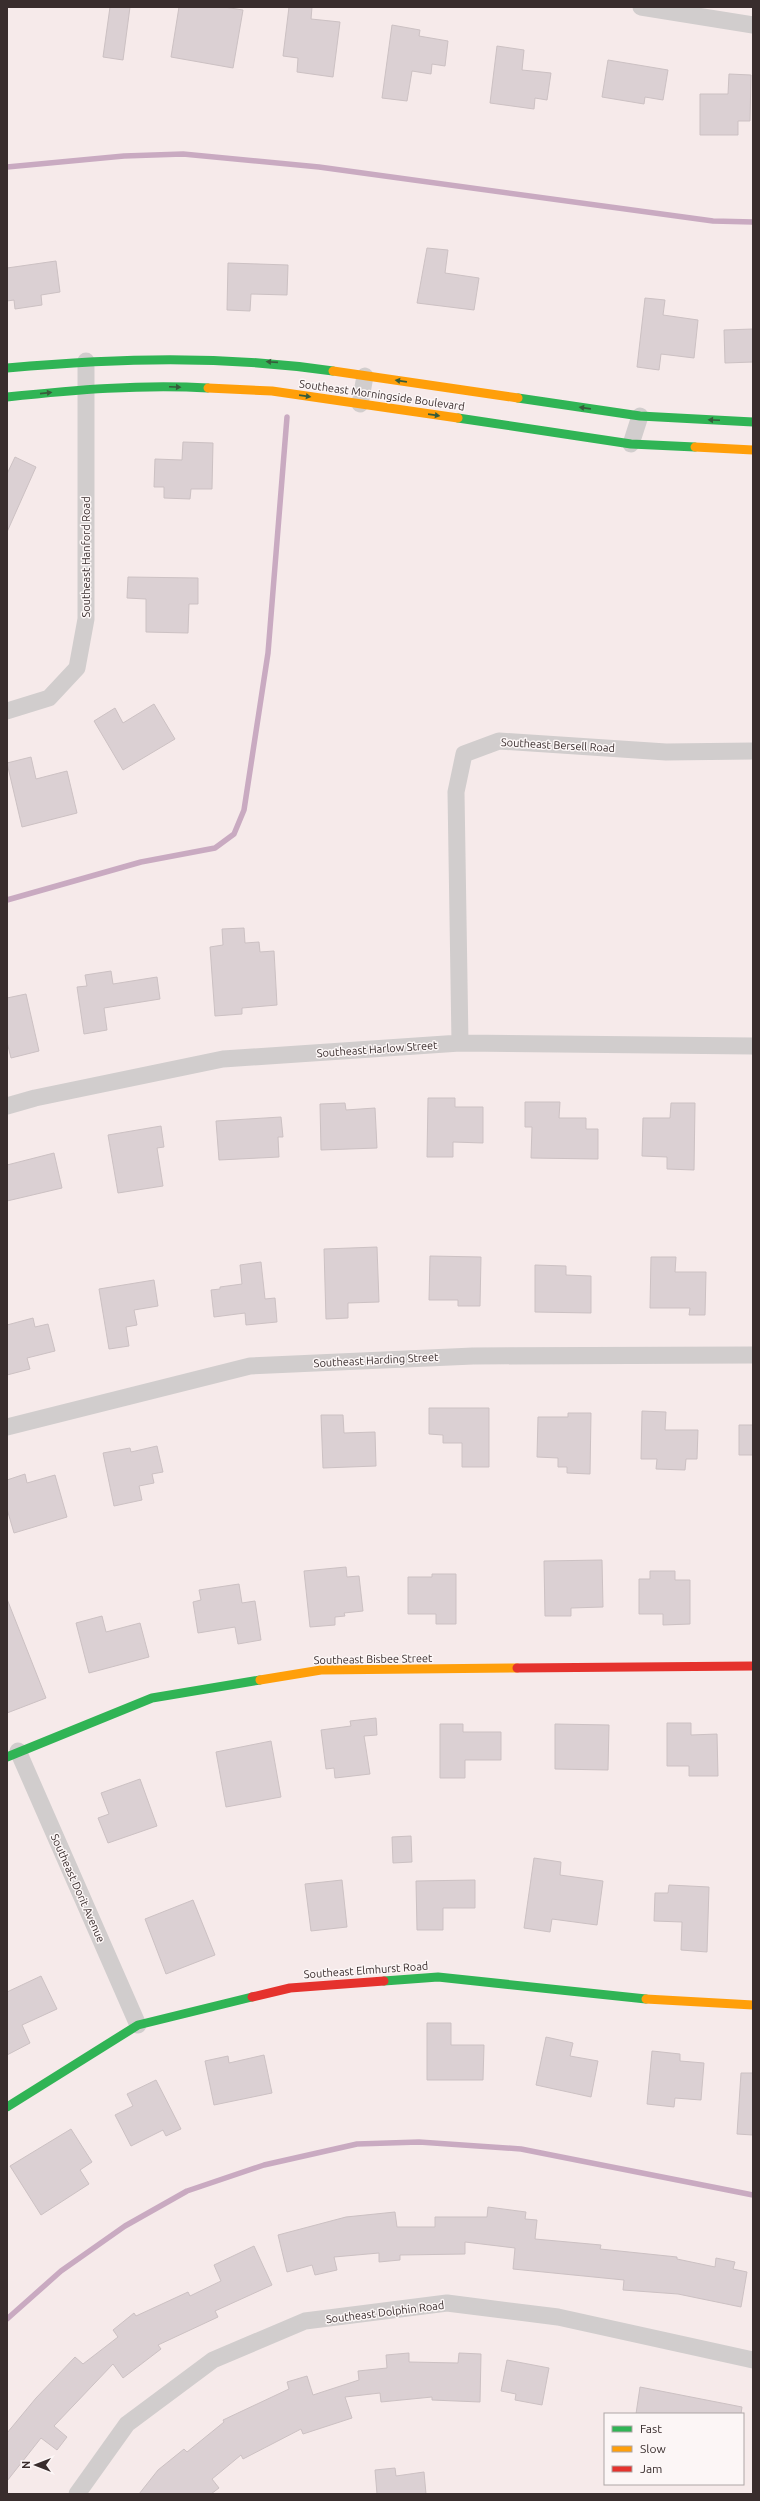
<svg xmlns="http://www.w3.org/2000/svg" width="760" height="2501" font-family="Ubuntu,sans-serif">
<style>
.lines{fill:none;stroke-linecap:round;stroke-linejoin:round}
.stream{stroke:#c9aac1;stroke-width:5.5}
.building{fill:#dbd0d3;stroke:#ccc1c3}
.street{stroke:#d1cdcd;stroke-width:17}
.fast{stroke:#30b455;stroke-width:9}
.slow{stroke:#ff9f0a;stroke-width:9}
.jam{stroke:#e5322d;stroke-width:9}
.oneway{fill:#365c3b}
.labels{text-anchor:middle;stroke-width:3;stroke-linejoin:round;paint-order:stroke}
.street-label{font-size:11px;fill:#392d2d;stroke:#fcf6f6}
</style>
<rect width="100%" height="100%" fill="#f6eaea"/>
<g class="lines">
<path class="stream" d="M7,167L124,156L183,154L319,167L713,221L753,222
M7,900L141,862L215,848L234,834L244,810L268,653L287,417
M7,2319L61,2271L125,2226L187,2191L264,2165L357,2144L419,2142L521,2149L753,2195"/>
</g>
<path class="building" d="M110,7H130L123,60L103,57Z
M179,7H224L243,10L233,68L171,57Z
M289,7H312L311,19L340,22L333,77L297,72L298,58L283,56Z
M392,25L420,30L419,36L448,41L445,66L432,64L431,74L412,71L407,101L382,98Z
M497,46L524,50L522,70L551,73L547,100L535,98L534,109L490,103Z
M608,60L668,70L663,100L645,97L644,104L602,97Z
M729,74L751,75L750,121H738V135H700V94H728Z
M427,248L448,250L445,273L479,278L474,310L417,303Z
M56,261L60,292L41,295L42,305L15,309L14,300L7,301V268Z
M228,263L288,265L287,295L251,294L250,311L227,310Z
M645,298L665,300L663,315L698,320L694,358L661,354L659,370L637,367Z
M753,329V362L725,363L724,330Z
M183,442L213,443L212,489H191L190,499L164,498V487H154L155,459L182,460Z
M15,457L36,467L7,532V474Z
M128,577L198,578V604H189L188,633L146,632V599L127,598Z
M154,704L175,739L123,770L94,721L115,708L123,723Z
M31,757L36,779L67,771L77,813L22,827L7,763Z
M244,928L245,943L259,942L260,952L274,951L277,1005L242,1008V1014L215,1016L210,947L223,945L222,929Z
M111,971L113,984L157,977L160,999L104,1008L107,1030L84,1034L77,987L87,986L85,975Z
M26,994L39,1051L11,1058L7,1042V998Z
M428,1098H455V1107H483V1143L453,1142V1157H427Z
M525,1102H560L559,1118H586V1129H598V1159L531,1158L532,1127H525Z
M345,1103L346,1110L375,1108L377,1148L321,1150L320,1104Z
M671,1103H695L694,1170L667,1169V1157L642,1156L643,1118H670Z
M281,1117L283,1137H278L279,1157L219,1160L216,1121Z
M161,1126L164,1147L157,1148L163,1186L118,1193L108,1135Z
M54,1153L62,1188L7,1201V1165Z
M377,1247L379,1302L348,1303V1318L326,1319L324,1249Z
M430,1256L481,1257L480,1306H458V1300H429Z
M651,1257H676L675,1272H706L705,1315H689L690,1308H650Z
M261,1262L265,1299L275,1298L277,1322L246,1325L245,1313L214,1317L211,1290L220,1289V1287L242,1284L240,1265Z
M535,1265L566,1266V1275L591,1276V1313L535,1312Z
M154,1280L158,1306L134,1310L137,1325L126,1327L129,1346L109,1349L99,1289Z
M33,1318L35,1327L48,1324L55,1351L27,1358L30,1369L7,1375V1325Z
M429,1408H489V1467H462V1443H443V1435L429,1434Z
M642,1411L666,1412L665,1430H698L697,1459H686L685,1470L656,1469L657,1459H641Z
M568,1413H591L590,1474L567,1473V1467H558V1458L537,1457L538,1417H568Z
M321,1415H343L344,1433L375,1432L376,1466L323,1468Z
M739,1425H753V1455H739Z
M157,1446L163,1472L152,1474L154,1483L139,1486L142,1500L114,1506L103,1453L130,1448L131,1452Z
M25,1474L27,1483L55,1475L67,1517L14,1533L7,1509V1480Z
M602,1560L603,1607L571,1608V1616H545L544,1561Z
M346,1567L347,1577L359,1576L363,1611L344,1613L345,1616L335,1617V1625L310,1627L304,1571Z
M650,1571H675V1580H690V1624L663,1625V1614H639V1579H650Z
M432,1574H456V1624H436V1614H408V1577H432Z
M239,1584L242,1603L255,1601L261,1640L238,1644L235,1627L198,1633L193,1602L201,1600L199,1590Z
M7,1599L46,1698L7,1713Z
M102,1616L106,1632L140,1623L149,1657L89,1673L76,1623Z
M376,1718L377,1735L364,1736L370,1774L335,1778L334,1768L326,1769L321,1730L351,1726L350,1721Z
M667,1723H691V1735L717,1734L718,1776H689V1766H667Z
M440,1724H463V1732H501V1760H465V1778H440Z
M555,1724L609,1725L608,1770L555,1769Z
M271,1741L281,1797L226,1807L216,1752Z
M140,1779L157,1826L108,1843L98,1818L109,1814L101,1793Z
M411,1836L412,1862L393,1863L392,1837Z
M534,1858L561,1862L560,1875L603,1881L597,1925L552,1919L550,1932L524,1928Z
M342,1880L347,1927L311,1931L305,1884Z
M475,1880V1908H443V1930H417L416,1881Z
M669,1885L709,1887L707,1952L681,1950L682,1922L654,1921L655,1893H668Z
M193,1900L215,1955L166,1974L145,1919Z
M41,1976L57,2009L22,2025L30,2043L7,2055V1992Z
M427,2023H451V2045H484L483,2080H427Z
M546,2037L573,2043L570,2056L598,2061L591,2097L536,2085Z
M652,2051L680,2054V2061L704,2063L701,2100L675,2098L674,2107L647,2104Z
M264,2055L272,2093L214,2105L205,2061L228,2056L229,2063Z
M741,2073H753V2135L737,2134Z
M156,2080L181,2129L166,2136L163,2130L131,2146L115,2115L133,2106L127,2094Z
M71,2129L92,2162L80,2170L89,2184L41,2215L10,2166Z
M488,2207L526,2212L525,2219L537,2220L535,2239L601,2245L600,2249L677,2257V2259L715,2267L716,2258L735,2262L733,2269L747,2272L741,2307L678,2294L623,2290L624,2280L513,2269L515,2248L465,2242V2254L400,2255V2260L379,2262V2253L334,2257L337,2270L315,2275L312,2265L287,2272L278,2235L346,2217L395,2212L397,2227H435V2217H487Z
M254,2246L272,2285L215,2311L218,2317L158,2345L161,2349L123,2378L113,2364L54,2426L67,2437L57,2450L41,2438L7,2481V2433L36,2398L75,2357L83,2364L118,2337L113,2330L134,2313L136,2316L188,2292L190,2296L221,2281L214,2265Z
M409,2353V2362L458,2363L459,2353L481,2354L480,2402L432,2400V2397L381,2402L380,2393L345,2397L352,2418L303,2434L301,2429L243,2459L241,2455L212,2479L219,2488L211,2494H139L158,2470L184,2449L187,2452L224,2422L223,2420L289,2389L287,2382L307,2376L313,2395L359,2380L358,2371L387,2368L386,2355Z
M507,2360L549,2368L542,2405L515,2400L516,2394L501,2391Z
M640,2387L742,2407L741,2414H636Z
M395,2468L396,2476L424,2472L426,2494H377L375,2470Z"/>
<g class="lines">
<path class="street" d="M641,7L753,25
M360,404L365,376
M631,444L640,416
M7,711L49,698L77,668L86,619V361
M460,1043L456,792L464,754L499,741L666,752L753,751
M7,1106L35,1098L223,1059L460,1043L753,1046
M7,1427L250,1366L473,1356L753,1355
M18,1751L138,2025
M77,2494L127,2424L213,2360L305,2321L447,2303L558,2317L753,2360"/>
<path class="fast" d="M7,368C120,358 221,355 333,371
M7,397C74,390 141,384 208,388
M518,398L640,416L753,422
M458,418L631,444L695,447
M7,1757L152,1698L260,1680
M384,1981L438,1977L646,1999
M7,2107L138,2025L252,1997"/>
<path class="slow" d="M333,371L518,398
M208,388L272,391L458,418
M695,447L753,450
M260,1680L321,1670L517,1668
M646,1999L753,2005"/>
<path class="jam" d="M517,1668L753,1666
M252,1997L290,1988L384,1981"/>
</g>
<defs><path id="oneway-solid" d="M-6-.8H1V-3.2L6.5 0L1 3.2V.8H-6Z"/></defs>
<g class="oneway">
<use href="#oneway-solid" transform="translate(272 362) rotate(-176)"/>
<use href="#oneway-solid" transform="translate(401 381) rotate(-172)"/>
<use href="#oneway-solid" transform="translate(175 387) rotate(2)"/>
<use href="#oneway-solid" transform="translate(46 393) rotate(-6)"/>
<use href="#oneway-solid" transform="translate(305 396) rotate(8)"/>
<use href="#oneway-solid" transform="translate(585 408) rotate(-172)"/>
<use href="#oneway-solid" transform="translate(434 415) rotate(8)"/>
<use href="#oneway-solid" transform="translate(714 420) rotate(-177)"/>
</g>
<g class="labels">
<g class="street-label">
<text transform="translate(382 395) rotate(8)" y="4">Southeast Morningside Boulevard</text>
<text transform="translate(86 557) rotate(-90)" y="4">Southeast Hanford Road</text>
<text transform="translate(558 745) rotate(3)" y="4">Southeast Bersell Road</text>
<text transform="translate(377 1049) rotate(-4)" y="4">Southeast Harlow Street</text>
<text transform="translate(376 1360) rotate(-3)" y="4">Southeast Harding Street</text>
<text transform="translate(373 1659) rotate(-1)" y="4">Southeast Bisbee Street</text>
<text transform="translate(78 1888) rotate(66)" y="4">Southeast Dorit Avenue</text>
<text transform="translate(366 1970) rotate(-4)" y="4">Southeast Elmhurst Road</text>
<text transform="translate(385 2312) rotate(-7)" y="4">Southeast Dolphin Road</text>
</g>
</g>
<rect width="760" height="2501" fill="none" stroke="#392d2d" stroke-width="16"/>
<rect x="604" y="2413" width="140" height="72" fill="#fcf6f6" stroke="#aea6a6"/>
<rect x="612" y="2426" width="20" height="6" fill="#30b455" stroke="#aea6a6"/>
<text x="640" y="2433" font-size="12" fill="#392d2d">Fast</text>
<rect x="612" y="2446" width="20" height="6" fill="#ff9f0a" stroke="#aea6a6"/>
<text x="640" y="2453" font-size="12" fill="#392d2d">Slow</text>
<rect x="612" y="2466" width="20" height="6" fill="#e5322d" stroke="#aea6a6"/>
<text x="640" y="2473" font-size="12" fill="#392d2d">Jam</text>
<g transform="translate(36 2465) rotate(270)" stroke="#fcf6f6" stroke-width="3" paint-order="stroke">
<path d="M0-3L7 15L0 10L-7 15Z" fill="#392d2d"/>
<text y="-6" font-size="11" font-weight="bold" text-anchor="middle" fill="#392d2d">N</text>
</g>
</svg>
